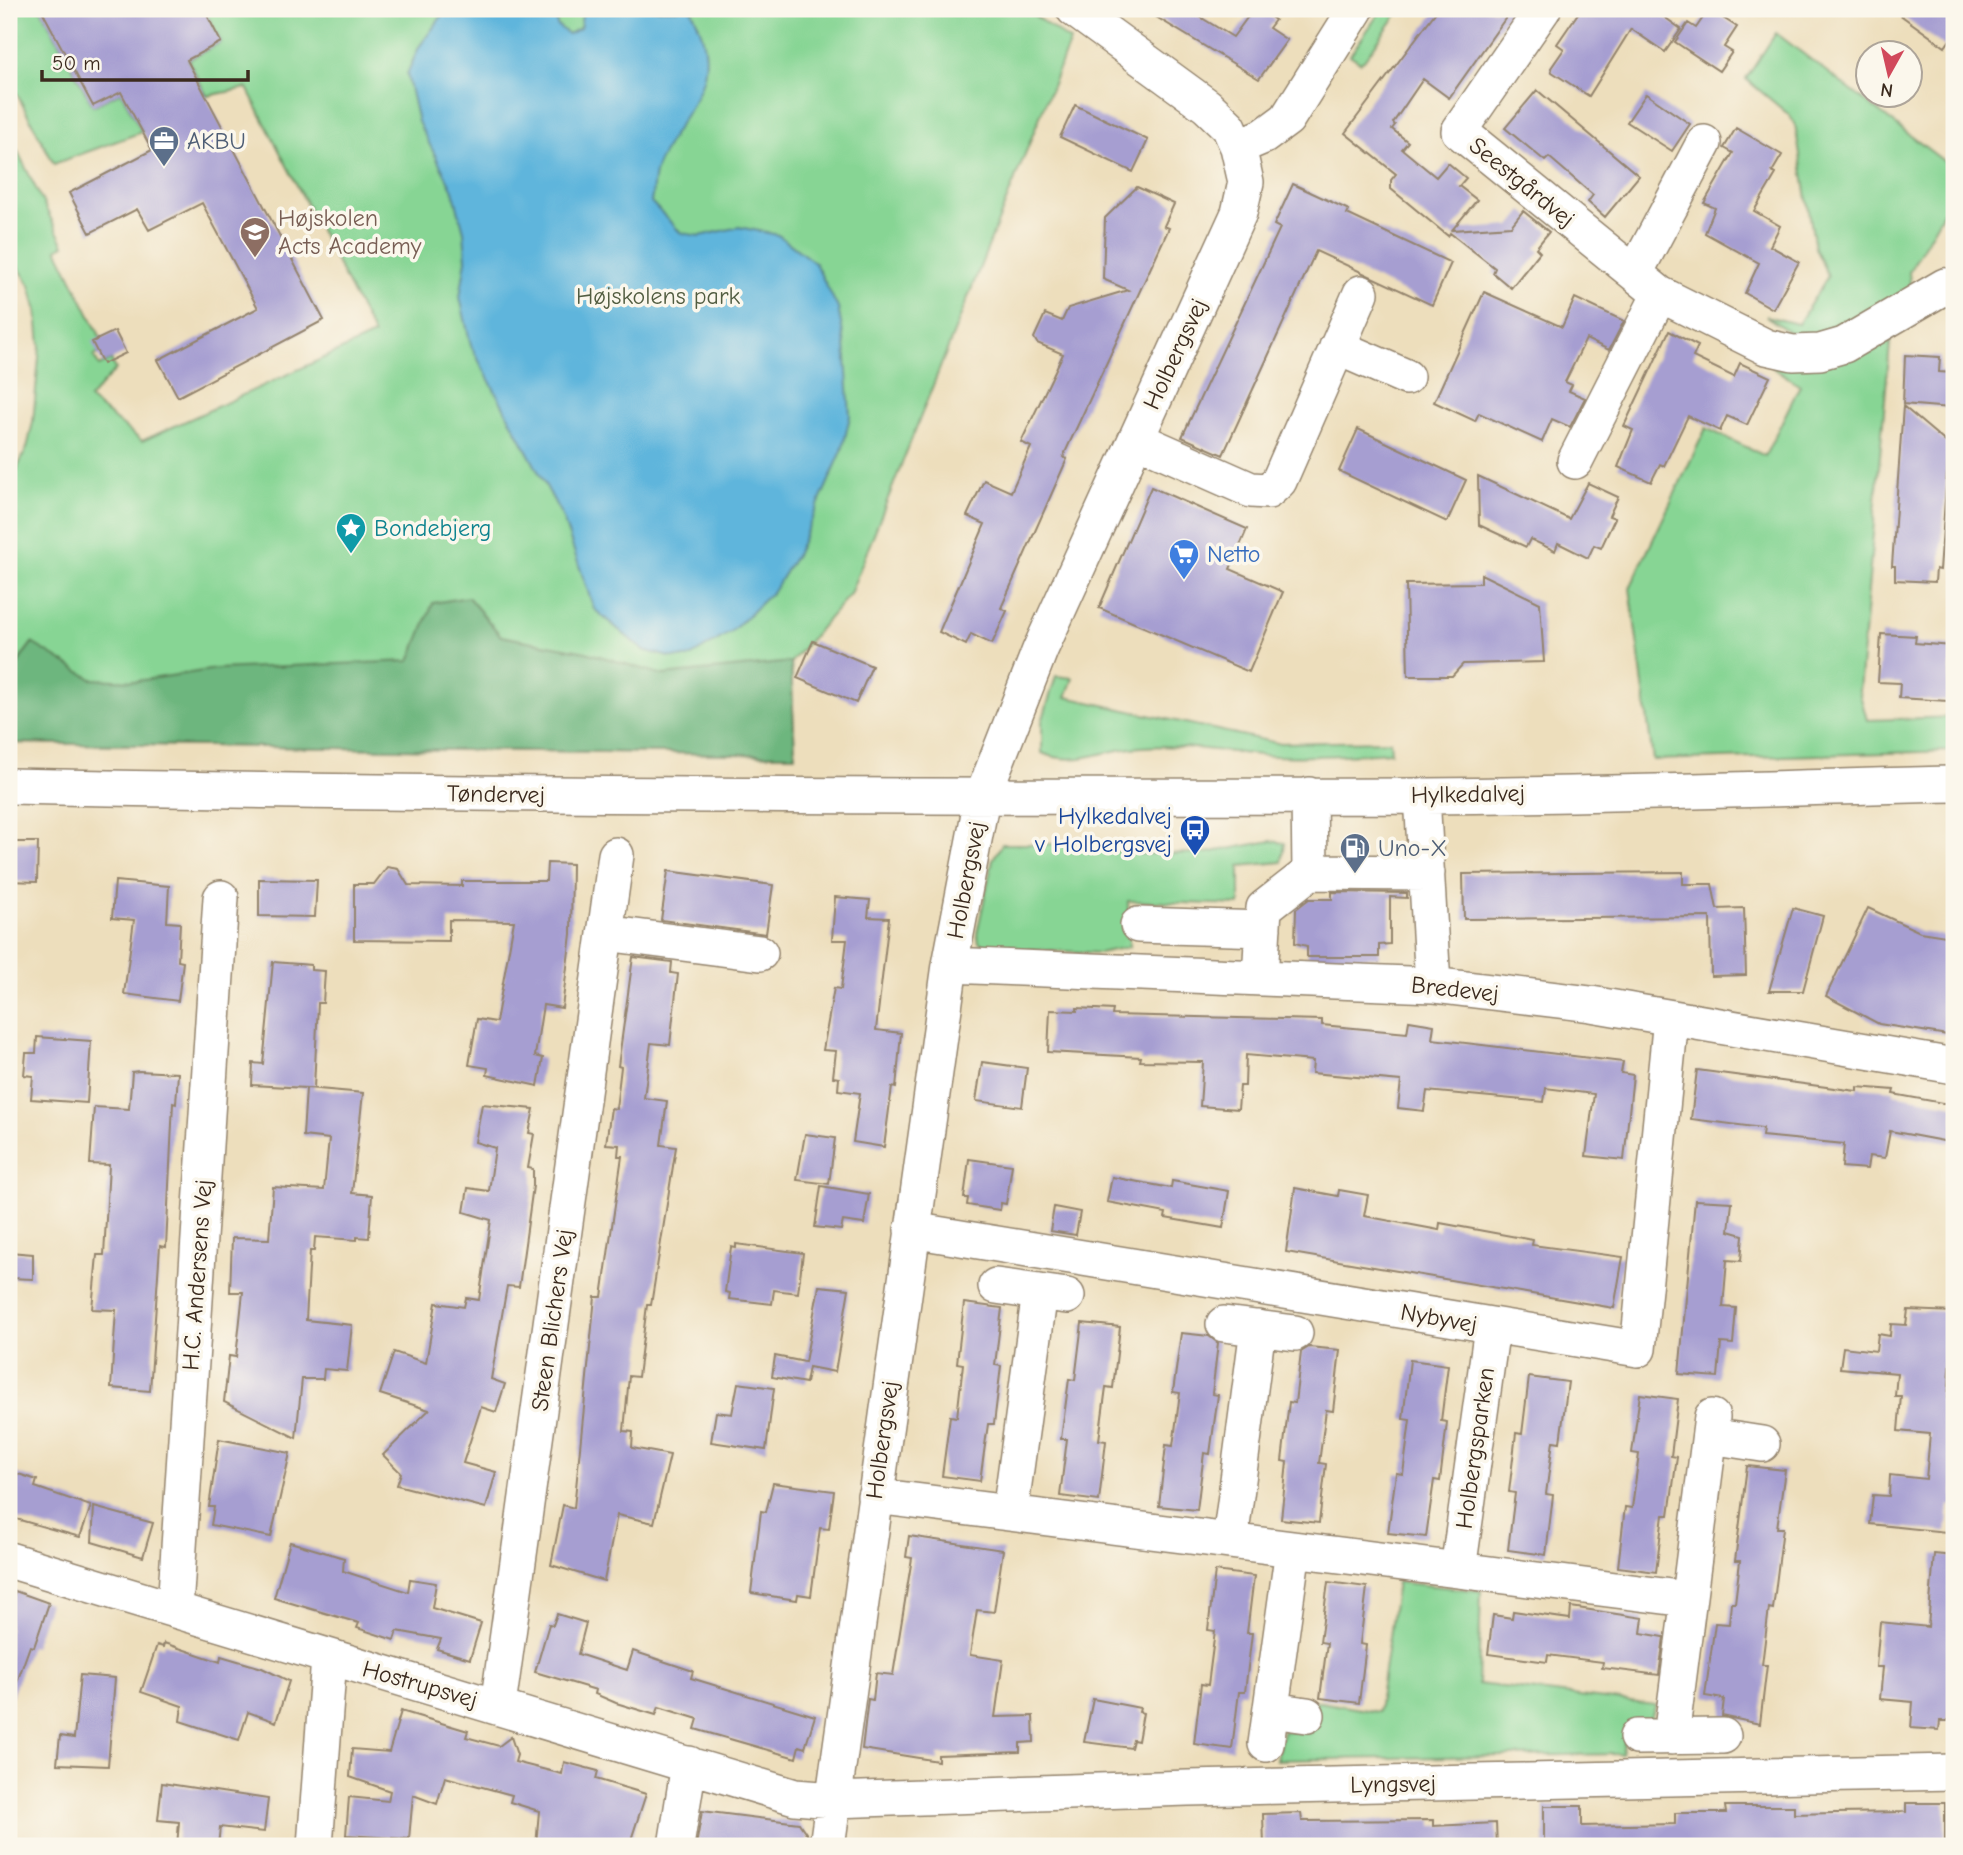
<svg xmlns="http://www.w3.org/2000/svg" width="1963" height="1855" font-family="'Comic Neue',sans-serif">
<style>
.green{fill:#87d594;stroke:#618059;stroke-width:2}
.forest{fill:#6db67e;stroke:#54704e;stroke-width:2}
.water{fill:#5fb5dc;stroke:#4d707d;stroke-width:2}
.building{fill:#a69ed1}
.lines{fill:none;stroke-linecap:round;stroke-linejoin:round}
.minor-casing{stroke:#94846d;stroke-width:38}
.minor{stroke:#fff;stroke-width:35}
.labels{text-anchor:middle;stroke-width:7;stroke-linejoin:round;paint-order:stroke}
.service-label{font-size:24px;fill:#4e5e75;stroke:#fbf7ec;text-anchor:start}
.street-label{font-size:24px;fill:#3b2a1e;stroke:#fbf7ec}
.education-label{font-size:24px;fill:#785e54;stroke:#fbf7ec;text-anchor:start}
.park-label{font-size:24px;fill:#525d41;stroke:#fbf7ec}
.culture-label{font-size:24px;fill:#0d838f;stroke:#fbf7ec;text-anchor:start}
.shop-label{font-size:24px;fill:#366cbe;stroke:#fbf7ec;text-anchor:start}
.transit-label{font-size:24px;fill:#164399;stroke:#fbf7ec;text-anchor:end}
</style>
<rect width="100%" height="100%" fill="#fbf7ec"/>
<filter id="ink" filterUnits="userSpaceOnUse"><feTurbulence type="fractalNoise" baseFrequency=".0143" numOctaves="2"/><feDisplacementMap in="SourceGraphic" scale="14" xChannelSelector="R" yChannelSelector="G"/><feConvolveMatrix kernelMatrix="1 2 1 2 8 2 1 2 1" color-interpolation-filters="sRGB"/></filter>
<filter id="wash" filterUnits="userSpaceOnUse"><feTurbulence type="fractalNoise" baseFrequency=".00686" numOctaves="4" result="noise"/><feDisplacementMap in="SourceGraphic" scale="28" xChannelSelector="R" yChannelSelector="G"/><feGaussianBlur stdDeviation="1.57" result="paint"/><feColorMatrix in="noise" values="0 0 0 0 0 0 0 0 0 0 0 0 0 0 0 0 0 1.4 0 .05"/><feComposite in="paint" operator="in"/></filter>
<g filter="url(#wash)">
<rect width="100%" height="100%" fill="#eddebc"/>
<path class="green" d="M9,9H41L93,106L121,92L142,132L54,164L9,79Z
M204,9H1025L1070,41L850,594L791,662L795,755L9,743V486L27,448L33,422L40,346L37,312L30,285L9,253V134L64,245L57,249L101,338L98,354L94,356L99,366L111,360L116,369L89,399L142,441L374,335L247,88L207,96L188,60L221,42Z
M1382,9H1401L1364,60L1360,62L1350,55Z
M1776,33L1954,169V194L1909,272L1912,303L1891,332L1859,691L1867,720L1954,717V751L1653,760L1630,588L1706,428L1765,456L1800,385L1773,368L1792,334L1766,316L1798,324L1828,276L1815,248L1795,124L1788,114L1746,79Z
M1056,676L1073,678L1066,697L1277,743L1390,741L1391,752C1352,754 1312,758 1274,756C1224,753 1175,741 1125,749C1095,753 1073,766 1042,753V722Z
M1271,841L1285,843L1282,862L1240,866V905L1128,901L1129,947L1099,953L988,947L979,942L977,933L993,859L1002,844H1063L1142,854L1206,853Z
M1397,1582L1481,1591L1478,1684L1656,1705L1648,1725L1628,1723L1622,1754L1276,1760L1283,1731L1309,1733L1314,1701L1378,1712Z"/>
<path class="forest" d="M468,597L501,636L586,652L663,675L791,662L795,755L9,743C9,697 2,680 32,643L92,679L137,681L216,669L410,661L433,603Z"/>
<path class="water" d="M447,9H556L557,25L568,34L580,28L583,9H691C731,84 680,107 656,169C653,179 653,192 651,202L681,233L700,236L739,227L778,235L815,263L838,308L845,344L850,416L842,451L797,553L774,590L731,632L688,658L669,657L643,650L594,609L562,516L471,346L460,297L466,260L464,232L453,190L418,122L407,74L419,47Z"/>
<g id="blocks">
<path class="building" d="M41,9H204L221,42L187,60L324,320L178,397L158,360L258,308L202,203L149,230L137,209L90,233L69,193L152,150L121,92L93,106Z
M1143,9H1187L1233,37L1247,18L1260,9L1275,20L1269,28L1287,40L1259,79Z
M1438,9H1512L1449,98L1423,79L1393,123L1395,125L1392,129L1408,142L1402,149L1436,177L1448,163L1466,178L1459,186L1477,200L1452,230L1511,226L1523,211L1549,232L1536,248L1540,252L1511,288L1493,273L1495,268L1450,233L1448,236L1391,189V180L1396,174L1345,133Z
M1581,9H1653L1681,29L1665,52L1631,29L1589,96L1552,72L1551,68L1564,49L1557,44Z
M1709,9L1737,27L1724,47L1732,52L1719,71L1675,42L1688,23L1696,28Z
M1892,9H1954V34L1945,47Z
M1537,90L1639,176L1605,217L1588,202L1593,195L1549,157L1545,161L1505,128Z
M1646,94L1690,124L1672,151L1627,122Z
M1075,105L1148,140L1133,172L1060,137Z
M1736,128L1782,155L1772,172L1776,174L1754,211L1780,226L1770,246L1799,262L1773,309L1745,293L1759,263L1705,233L1715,208L1704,203L1733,153L1724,148Z
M1293,184L1349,210L1347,214L1451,263L1432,305L1316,251L1223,455L1182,437L1280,228L1274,225Z
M1137,187L1174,204L1164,226L1169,228L1063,457L1067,459L1001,608L1007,611L992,644L971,634L966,645L939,632L985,524L967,516L984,480L1011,492L1031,447L1021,442L1063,354L1037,343L1034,338L1045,314L1062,321L1068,308L1128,290L1103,279L1105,218Z
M1484,292L1562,327L1575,298L1624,321L1609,350L1586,339L1565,382L1572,385L1569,391L1585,398L1570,427L1552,419L1542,442L1479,413L1475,421L1434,402Z
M115,331L126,353L103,364L92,342Z
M1669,331L1698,346L1693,357L1734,377L1740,363L1770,377L1747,425L1727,416L1720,431L1688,416L1664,466L1660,464L1651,482L1618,467L1633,430L1624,426Z
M1905,355L1940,357L1939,372L1953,373L1951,408L1903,404Z
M1903,406L1949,445L1940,570L1936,569L1935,582L1895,580V566H1892Z
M1358,429L1466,480L1447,522L1339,471Z
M1478,476L1569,519L1588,483L1618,497L1609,516L1615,518L1601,548L1594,545L1588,558L1558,543L1555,551L1530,539L1526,547L1479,525Z
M1151,487L1247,529L1230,569L1283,592L1249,672L1099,608Z
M1481,574L1540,603L1544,662L1463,664L1452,676H1408L1406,584L1481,583Z
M1881,634L1916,636L1915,643L1952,646L1948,701L1899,698L1900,683L1878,682Z
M813,641L872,666L856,703L797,678Z
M9,842H38L37,882L9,881Z
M547,863L572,864L571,934L562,1008L543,1005L535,1056L543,1058L538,1086L487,1075L488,1068L469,1065L477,1019L496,1022L514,921L449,920V941L354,940V884H374L387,867L398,869L408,885L462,886V881H546Z
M668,871L773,885L766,934L661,920Z
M1683,872V884H1712L1717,909L1744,908L1746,975L1711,976L1710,917L1464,919L1463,874Z
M259,879L317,880L315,917L259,916Z
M115,881L169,886L167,922L180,923L178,961L183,962L178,1001L124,994L134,920L112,918Z
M1332,892L1407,893V898L1390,897V944L1379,945V957H1307V946L1295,943L1296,909L1309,899H1332Z
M835,897L870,900L868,917L889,918L876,1030L901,1033L896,1088L892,1087L884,1147L853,1142L860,1093L838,1090L839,1078L833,1077L836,1051L823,1050L834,988L841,989L847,940H832Z
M1793,908L1823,916L1803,991H1769Z
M1868,908L1920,932L1946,936L1945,944L1954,945V1036L1879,1024L1826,996Z
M633,957L672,962L671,973L678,974L670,1045L651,1043L644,1098L667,1101L661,1145L676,1147L651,1305H647L638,1377L629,1376L624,1431L633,1432L632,1448L670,1455L654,1523L617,1515L604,1581L551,1565L563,1505L574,1508L595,1297H602L610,1240L622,1156H618L619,1145L606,1144L611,1108L616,1109L621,1067L618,1066Z
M273,962L311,965V970L325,971L323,1003H318L314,1088H307L363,1093L352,1193L372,1195L369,1238L357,1237V1240L315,1237L314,1251H310L306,1320L352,1325L347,1371L324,1369L323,1379H302L296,1438L224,1402L229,1356L236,1357L243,1292H230L232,1238L269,1239L273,1187L324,1190L329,1139L303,1136L306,1088L252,1085L253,1063L263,1064Z
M1077,1008L1113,1010L1112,1015L1322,1020V1025L1407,1033L1409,1021L1434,1025L1432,1039L1623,1062L1621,1073L1633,1075L1624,1160L1586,1156L1594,1094L1546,1088L1544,1102L1427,1091L1424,1111L1398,1108L1401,1081L1312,1073L1313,1061L1246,1055L1245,1086H1240L1238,1109L1200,1106L1203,1062L1140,1061L1141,1057L1048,1052L1050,1010L1077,1011Z
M37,1037L91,1041L87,1103L31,1099L33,1076L24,1075L26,1053H36Z
M982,1062L1027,1068L1022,1107L976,1101Z
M1697,1070L1857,1091V1087L1894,1090L1893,1094L1954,1105V1143L1890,1131L1885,1158L1869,1156L1867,1169L1842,1167L1844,1144L1762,1136L1763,1128L1691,1119Z
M139,1071L178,1073L176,1104L173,1103L166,1247L160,1246L150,1391L111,1388L116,1310L92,1309L97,1255H104L109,1165L90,1164L94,1107L129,1109L132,1072Z
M482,1104L534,1109L529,1133L534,1134L528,1168L533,1169V1186L519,1287L507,1286L491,1379L505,1384L496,1412L481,1407L463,1463L496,1472L486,1508L397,1485L401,1473L383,1455L429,1410L380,1394L394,1352L426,1363L436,1303L464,1307L466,1298L479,1300L491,1220L464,1212L468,1188L489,1191L495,1148L475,1142Z
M805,1134L835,1138L829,1184L797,1180Z
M969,1159L1012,1165L1006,1204L1001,1203L1000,1210L967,1205L968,1198H964Z
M1112,1177L1171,1188L1172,1181L1229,1191L1223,1228L1165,1218L1166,1213L1107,1202Z
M821,1186L869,1194L864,1224L843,1221L841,1230L815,1227Z
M1295,1188L1338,1196L1339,1190L1368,1195L1364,1216L1439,1230L1440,1223L1533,1240L1532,1245L1623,1257L1614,1308L1286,1252Z
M1695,1200L1732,1202L1729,1231L1743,1235L1741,1261L1727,1260L1723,1307L1736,1308L1733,1344L1721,1343L1718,1377L1679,1374Z
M1054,1207L1080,1212L1076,1235L1050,1231Z
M736,1244L803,1253L798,1293L774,1290L772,1304L729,1299L730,1293L725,1292L731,1247L736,1248Z
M9,1252L33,1254V1279L9,1278Z
M819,1286L849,1289L835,1372L809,1367L806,1383L772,1377L775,1356L805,1362Z
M964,1303L1002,1308L995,1365L1001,1366L994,1424H988L980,1481L942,1476L950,1416L957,1417L963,1364L957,1363Z
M1908,1310L1954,1312L1948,1399L1954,1400V1506L1949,1505L1946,1532L1870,1524L1873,1495L1889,1496L1890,1475L1926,1479L1930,1434L1898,1431L1901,1396H1895L1897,1373L1840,1368L1843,1347L1876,1351L1878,1334L1890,1336L1891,1324L1906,1325Z
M1082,1323L1120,1327L1113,1388L1106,1387L1099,1440L1106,1441L1099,1501L1060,1496L1067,1439H1061L1069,1379L1075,1380Z
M1181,1333L1209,1336L1218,1343L1212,1394L1218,1395L1210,1454L1204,1453L1197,1510L1159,1506L1166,1445L1173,1446L1180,1393L1173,1392Z
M1309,1347L1340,1350L1333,1411L1326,1410L1319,1463L1326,1464L1319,1523L1281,1519L1287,1462L1282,1461L1289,1402L1295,1403L1301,1352Z
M1410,1360L1448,1365L1441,1421L1447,1422L1440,1481L1434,1480L1426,1537L1388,1533L1396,1473L1403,1474L1410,1420L1403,1419Z
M1529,1377L1568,1382L1560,1442L1553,1441L1546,1494L1553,1495L1546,1555L1508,1550L1515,1493L1509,1492L1516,1433L1522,1434Z
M738,1383L774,1388L766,1450L711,1442L716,1412L732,1414Z
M1640,1394L1678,1399L1671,1456L1677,1457L1669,1515H1663L1656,1572L1618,1567L1625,1507L1632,1508L1639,1454L1632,1453Z
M219,1439L290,1453L271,1537L211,1525L214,1507H209Z
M1747,1466L1785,1470L1777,1528H1783L1773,1609L1769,1608L1762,1665H1767L1760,1724L1722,1716L1724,1699L1705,1696L1715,1623L1729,1624L1731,1603H1735L1740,1561H1735Z
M9,1471L37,1480L35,1487L91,1506L80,1537L9,1517Z
M773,1483L834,1491L829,1529L820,1528L811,1596L798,1594L797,1600L751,1593L761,1511L766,1512Z
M94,1507L153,1523L143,1557L92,1542Z
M909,1536L1003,1550L994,1612L977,1610L970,1655L1003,1660L995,1717L1033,1716L1034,1742L1020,1743V1752L938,1755V1761L862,1749L868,1699L873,1700L876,1673L893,1675L912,1558L906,1557Z
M290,1542L344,1558L343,1571L408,1592L410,1579L436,1583L432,1608L481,1623L470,1659L437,1649L441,1639L397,1631L394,1640L357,1628L359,1623L274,1598Z
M1934,1554L1954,1556V1657L1948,1721H1940L1939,1730L1911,1728L1913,1702L1880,1699L1883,1667H1876L1880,1622L1928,1627Z
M1215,1571L1254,1576L1247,1633H1252L1245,1692H1239L1232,1749L1194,1744L1201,1684L1208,1685L1215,1631L1208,1630Z
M1328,1582L1367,1587L1360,1644L1366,1645L1359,1703L1320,1698L1327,1643L1320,1642Z
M15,1591L49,1603L34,1647L30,1646L12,1696L9,1695V1608Z
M1571,1607L1643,1618L1641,1633L1664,1637L1659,1675L1602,1668L1603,1662L1548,1655L1547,1662L1488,1654L1493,1615L1512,1618L1513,1611L1570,1619Z
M557,1614L586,1623L578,1654L627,1670L633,1651L693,1671L691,1678L815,1716L805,1748L799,1746L796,1758L695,1729L698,1719L659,1707L656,1715L616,1703L595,1694L596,1690L535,1672L549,1624L553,1625Z
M164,1643L220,1662L221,1656L262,1668L289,1681L276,1722L248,1712L239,1740L180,1721L182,1706L141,1692L157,1645L163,1647Z
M80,1675L115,1678L108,1766L57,1764L60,1736L74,1738Z
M1093,1699L1140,1708L1139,1712L1143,1713L1138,1741L1133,1740L1131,1748L1084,1742Z
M401,1711L468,1731L466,1737L499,1746L511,1737L517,1755L515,1762L562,1774L564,1762L598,1771L596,1779L646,1794L629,1846H536L539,1811L510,1802L512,1795L445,1777L437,1804L413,1795L409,1839L346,1835L349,1797L388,1801L390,1791L350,1777L352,1749L389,1752Z
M162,1783L268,1799L264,1832L220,1827L218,1846H177L179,1822L158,1820Z
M1906,1803H1945V1846H1544V1806H1582V1826L1675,1824V1813H1726L1725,1806H1794V1814L1835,1813L1906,1812Z
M702,1811L799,1823L808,1836L807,1846H696Z
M1301,1813L1302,1821L1433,1820V1826L1496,1823L1497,1846H1264L1263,1814Z"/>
</g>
</g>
<g filter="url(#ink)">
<use href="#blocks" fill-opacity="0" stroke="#94846d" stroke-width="2"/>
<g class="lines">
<g class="minor-casing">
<path id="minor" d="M1543,9L1459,131L1660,294L1766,347L1793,353L1820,352L1844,345L1945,286L1954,291
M1238,147L1264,136L1287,119L1356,9
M1635,273L1704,143
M1337,347L1406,377
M1136,439L1251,490L1268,491L1279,481L1361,293
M1575,461L1660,294
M9,786C481,796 954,797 1426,796C1602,795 1778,788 1954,784
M1422,796L1433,985
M1310,872L1427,873
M1138,925L1263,929
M605,933L760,953
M950,965L1433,985L1591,1004L1954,1066
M1260,978L1264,908L1310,872L1309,795
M912,1230L1638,1349L1671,1018
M996,1286L1067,1296
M1224,1324L1295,1333
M1710,1436L1762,1444
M875,1496L1687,1599
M1010,1513L1040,1292
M1230,1541L1258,1328
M9,1560L795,1797L833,1800L1188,1788L1954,1772
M1458,1570L1492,1327
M175,1609L221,898
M498,1706L616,855
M1271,1710L1307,1715
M1637,1737L1723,1736
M1671,1737L1712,1417
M1266,1744L1293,1549
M315,1846L329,1658
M676,1846L689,1764
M827,1846L950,965L982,798L1040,650L1239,213L1246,182L1238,147L1229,127L1207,106L1074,9"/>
</g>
<use href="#minor" class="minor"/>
</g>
</g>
<defs>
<g id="office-pin" transform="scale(1.575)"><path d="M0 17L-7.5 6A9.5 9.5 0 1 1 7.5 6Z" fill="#5c6f8a" stroke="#fbf7ec"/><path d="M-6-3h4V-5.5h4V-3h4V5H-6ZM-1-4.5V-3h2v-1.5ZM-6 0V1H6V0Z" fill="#fff"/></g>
<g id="university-pin" transform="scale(1.575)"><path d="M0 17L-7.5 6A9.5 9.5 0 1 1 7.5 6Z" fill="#8d6e63" stroke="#fbf7ec"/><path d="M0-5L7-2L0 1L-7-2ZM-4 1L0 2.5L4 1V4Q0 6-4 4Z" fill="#fff"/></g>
<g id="sight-pin" transform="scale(1.575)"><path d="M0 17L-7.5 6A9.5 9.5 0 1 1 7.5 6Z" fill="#0f9aa8" stroke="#fbf7ec"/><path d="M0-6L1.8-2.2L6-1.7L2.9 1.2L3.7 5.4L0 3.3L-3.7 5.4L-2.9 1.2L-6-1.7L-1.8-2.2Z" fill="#fff"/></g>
<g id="supermarket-pin" transform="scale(1.575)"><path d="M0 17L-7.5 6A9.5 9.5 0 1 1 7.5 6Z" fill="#3f7fe0" stroke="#fbf7ec"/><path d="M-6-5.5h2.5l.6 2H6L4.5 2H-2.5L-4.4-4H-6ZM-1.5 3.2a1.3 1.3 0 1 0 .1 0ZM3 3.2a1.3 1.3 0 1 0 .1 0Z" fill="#fff"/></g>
<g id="bus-pin" transform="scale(1.575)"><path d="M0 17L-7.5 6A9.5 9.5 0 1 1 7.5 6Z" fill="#1a4fb4" stroke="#fbf7ec"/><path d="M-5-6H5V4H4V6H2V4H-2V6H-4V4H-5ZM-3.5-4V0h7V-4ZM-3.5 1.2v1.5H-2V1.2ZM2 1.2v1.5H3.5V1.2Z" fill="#fff"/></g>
<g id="fuel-pin" transform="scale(1.575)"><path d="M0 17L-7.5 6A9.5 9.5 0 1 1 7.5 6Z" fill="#5c6f8a" stroke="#fbf7ec"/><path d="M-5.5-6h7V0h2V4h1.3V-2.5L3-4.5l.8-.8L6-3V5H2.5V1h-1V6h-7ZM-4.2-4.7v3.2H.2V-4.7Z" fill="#fff"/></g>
</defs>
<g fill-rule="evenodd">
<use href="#office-pin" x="164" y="141"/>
<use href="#university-pin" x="255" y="232"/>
<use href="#sight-pin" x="351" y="528"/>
<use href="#supermarket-pin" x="1184" y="554"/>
<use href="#bus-pin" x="1195" y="830"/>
<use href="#fuel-pin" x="1355" y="848"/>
</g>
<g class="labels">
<g class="service-label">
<text x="187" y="149">AKBU</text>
<text x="1378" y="856">Uno-X</text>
</g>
<g class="street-label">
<text transform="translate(1522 182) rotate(39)" y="8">Seestgårdvej</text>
<text transform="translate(1175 354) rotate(-65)" y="8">Holbergsvej</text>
<text transform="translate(496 794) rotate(1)" y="8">Tøndervej</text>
<text transform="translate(1468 794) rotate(-1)" y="8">Hylkedalvej</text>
<text transform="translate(966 880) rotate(-79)" y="8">Holbergsvej</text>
<text transform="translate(1455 989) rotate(6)" y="8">Bredevej</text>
<text transform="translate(197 1275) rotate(-86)" y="8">H.C. Andersens Vej</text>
<text transform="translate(1439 1318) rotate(10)" y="8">Nybyvej</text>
<text transform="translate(552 1320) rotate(-82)" y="8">Steen Blichers Vej</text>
<text transform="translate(882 1440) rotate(-82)" y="8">Holbergsvej</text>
<text transform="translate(1475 1448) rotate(-82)" y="8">Holbergsparken</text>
<text transform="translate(420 1684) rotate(16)" y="8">Hostrupsvej</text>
<text transform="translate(1393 1784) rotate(-1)" y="8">Lyngsvej</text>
</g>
<g class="education-label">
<text x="278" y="226">Højskolen<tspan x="278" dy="28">Acts Academy</tspan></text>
</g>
<g class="park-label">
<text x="658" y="304">Højskolens park</text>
</g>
<g class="culture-label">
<text x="374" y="536">Bondebjerg</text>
</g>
<g class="shop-label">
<text x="1207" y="562">Netto</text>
</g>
<g class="transit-label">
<text x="1172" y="824">Hylkedalvej<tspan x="1172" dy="28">v Holbergsvej</tspan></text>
</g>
</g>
<rect width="1963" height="1855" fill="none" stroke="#fbf7ec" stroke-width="35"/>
<g transform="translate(1889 74) rotate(188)"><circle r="33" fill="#fbf7ec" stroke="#aea59a" stroke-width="2"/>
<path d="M0-5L12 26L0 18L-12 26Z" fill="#d1495b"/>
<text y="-10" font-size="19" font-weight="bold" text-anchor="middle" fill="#3b2a1e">N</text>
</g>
<path d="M42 70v10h206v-10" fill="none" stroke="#3b2a1e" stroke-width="3.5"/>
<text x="52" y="70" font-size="21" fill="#3b2a1e" stroke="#fbf7ec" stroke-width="5" paint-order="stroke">50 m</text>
</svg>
